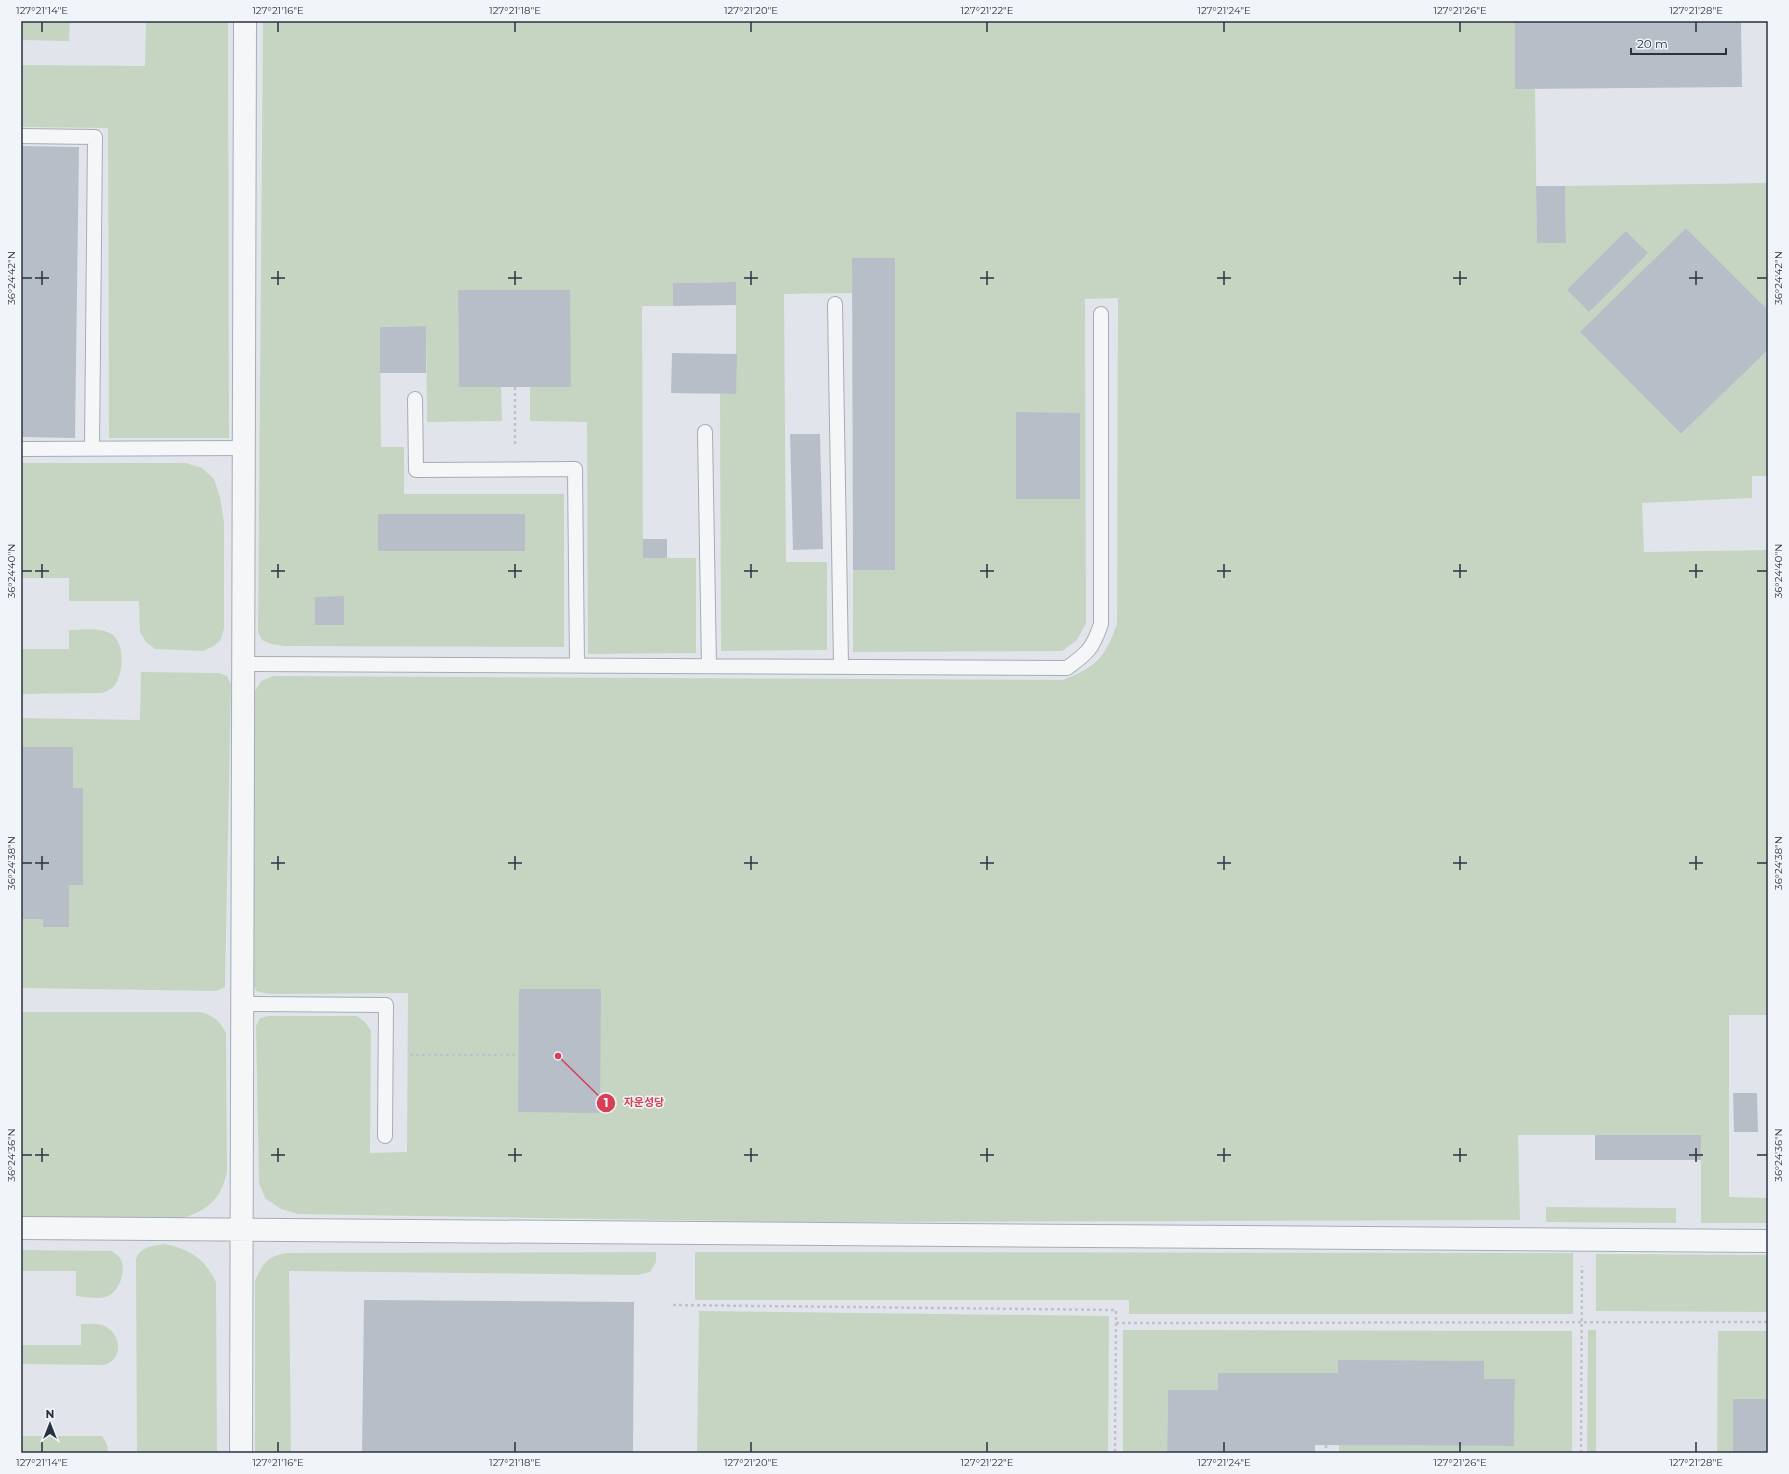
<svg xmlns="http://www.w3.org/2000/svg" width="1789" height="1474" font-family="Montserrat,'Noto Sans KR',sans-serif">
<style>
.green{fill:#c6d5c2}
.building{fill:#b8bec8}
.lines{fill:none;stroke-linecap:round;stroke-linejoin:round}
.service-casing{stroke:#a6acb5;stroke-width:16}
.minor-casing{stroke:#a6acb5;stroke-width:24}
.path{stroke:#bfc3c9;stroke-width:2.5;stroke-dasharray:3 3;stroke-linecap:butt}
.service{stroke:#f4f6f8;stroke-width:14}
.minor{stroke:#f4f6f8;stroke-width:22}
.ticks{fill:none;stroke:#283243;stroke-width:1.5}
.leader{fill:none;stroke:#d64055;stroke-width:1.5}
.callout-dot{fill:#d64055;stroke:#f1f4f8;stroke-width:1.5}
.mark-label{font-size:12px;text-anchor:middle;font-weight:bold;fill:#fff}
.callout-label{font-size:11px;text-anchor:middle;font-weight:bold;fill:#d64055;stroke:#f1f4f8;stroke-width:3;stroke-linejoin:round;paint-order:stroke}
.neatline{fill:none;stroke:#283243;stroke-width:1.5}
.ticks-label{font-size:10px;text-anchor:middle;fill:#283243}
</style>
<rect width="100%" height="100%" fill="#e1e5eb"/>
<path class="green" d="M21,21H70L69,41L21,40Z
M146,21H228L229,438H109L108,128L21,127V65L145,66Z
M263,21H1515V89H1535L1537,243H1566L1565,186L1768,183V310L1686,228L1581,333L1681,434L1768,350V476H1752V498L1642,503L1644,552L1768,550V1015H1729V1197L1768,1198V1223H1701V1135H1518L1520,1220L790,1222L298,1214L281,1209L265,1198L259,1183L256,1026L260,1018L269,1016H357L365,1022L371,1031L370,1153L407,1152L408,993L269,994L256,991L252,981L255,691L261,681L273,676L1063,680C1096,667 1105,658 1117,624L1118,298L1085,299L1086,623L1077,640L1062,651L853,652V570H895L894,258H852V293L784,294L786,562H827V650L721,651L720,394H736V282L673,283V306H642L643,558H696V653L588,654L587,422L530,421V387H570V290H458L459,387H501L502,421L427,422L426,326L380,327L381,447H404V494H564V647L284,646L271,644L262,640L258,632Z
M21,463H186L202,468L214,479L220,497L224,522V628L221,639L214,646L203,651L155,649L146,642L140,632L139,601H69V578H21Z
M69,630C81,630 98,627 110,633C126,641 124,676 113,687C110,690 105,692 102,693L21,694V649H69Z
M141,672L219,673L227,676L231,684L225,987L217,991L21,988V919H43L44,927H69V885H83V788H73L21,747V718L140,720Z
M21,1012H200C213,1015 220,1021 226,1033L227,1172C221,1199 208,1210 183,1218L21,1217Z
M1546,1207L1676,1208V1223L1546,1222Z
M165,1244C191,1250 204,1258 216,1282L217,1453H137L136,1259C141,1246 153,1246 165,1244Z
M21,1250L112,1251C114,1253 118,1255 120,1258C127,1269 120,1291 108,1296C100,1300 85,1297 76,1296V1271H21Z
M656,1252V1262L650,1272L637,1275L289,1271L291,1453H255V1281C263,1262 269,1255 289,1253Z
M695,1252L1573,1253V1314H1129V1300H695Z
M1596,1254L1768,1255V1312L1596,1311Z
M699,1311L1109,1316L1108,1453H697Z
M81,1324C90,1324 100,1322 108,1328C122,1338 122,1360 104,1365L21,1364V1345H81Z
M1123,1330L1572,1331V1453H1339V1445L1514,1446L1515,1379H1484L1338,1360V1373H1218V1390H1168L1167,1453H1123Z
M1588,1330H1596V1453H1587Z
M1718,1331H1768L1767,1399L1733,1453H1717Z
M21,1436H102C106,1442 109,1446 107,1453H21Z"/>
<path class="building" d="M1515,21H1741L1742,87L1515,89Z
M21,146L79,147L75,438L21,437Z
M1536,186H1565L1566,243H1537Z
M1686,228L1768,310V350L1681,434L1580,332Z
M1626,231L1648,253L1589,312L1567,290Z
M852,258H895V570H853Z
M736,282V305L673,306V283Z
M458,290H570L571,387H459Z
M426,326V373H380V327Z
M672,353L737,354L736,394L671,393Z
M1016,412L1080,413V499H1016Z
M790,434H820L823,549L793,550Z
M378,514H525V551H378Z
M643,539H667V558H643Z
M344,596V625H315V597Z
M21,747H73V788H83V885H69V927H43V919H21Z
M519,989H601L600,1113L518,1112Z
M1733,1093H1757L1758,1132H1734Z
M1595,1135H1701V1160H1595Z
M364,1300L634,1302L633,1453H362Z
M1338,1360L1484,1361V1379H1515L1514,1446L1315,1445V1453H1167L1168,1390H1218V1373H1338Z
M1733,1399H1768V1453H1733Z"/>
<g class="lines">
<g class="service-casing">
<path id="service" d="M21,136L95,137L92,448
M835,304L841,665
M415,399L416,470L575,469L577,665
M705,432L709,666
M21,449L244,448
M243,664L1067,668C1088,653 1093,648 1101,624V314
M242,1004L386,1005L385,1136"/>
</g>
<g class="minor-casing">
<path id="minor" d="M21,1228L1768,1241
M241,1453L245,21"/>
</g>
<path class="path" d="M515,387V447
M410,1055H518
M673,1305L1116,1310L1115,1453
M1116,1323L1768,1322
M1326,1445V1453
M1581,1453L1582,1266"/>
<use href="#service" class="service"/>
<use href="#minor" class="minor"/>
</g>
<path class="ticks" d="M42,22V32M278,22V32M515,22V32M751,22V32M987,22V32M1224,22V32M1460,22V32M1696,22V32M42,271V285M278,271V285M515,271V285M751,271V285M987,271V285M1224,271V285M1460,271V285M1696,271V285M22,278H32M35,278H49M271,278H285M508,278H522M744,278H758M980,278H994M1217,278H1231M1453,278H1467M1689,278H1703M1757,278H1767M42,564V578M278,564V578M515,564V578M751,564V578M987,564V578M1224,564V578M1460,564V578M1696,564V578M22,571H32M35,571H49M271,571H285M508,571H522M744,571H758M980,571H994M1217,571H1231M1453,571H1467M1689,571H1703M1757,571H1767M42,856V870M278,856V870M515,856V870M751,856V870M987,856V870M1224,856V870M1460,856V870M1696,856V870M22,863H32M35,863H49M271,863H285M508,863H522M744,863H758M980,863H994M1217,863H1231M1453,863H1467M1689,863H1703M1757,863H1767M42,1148V1162M278,1148V1162M515,1148V1162M751,1148V1162M987,1148V1162M1224,1148V1162M1460,1148V1162M1696,1148V1162M22,1155H32M35,1155H49M271,1155H285M508,1155H522M744,1155H758M980,1155H994M1217,1155H1231M1453,1155H1467M1689,1155H1703M1757,1155H1767M42,1442V1452M278,1442V1452M515,1442V1452M751,1442V1452M987,1442V1452M1224,1442V1452M1460,1442V1452M1696,1442V1452"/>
<path class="leader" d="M558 1056L606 1103"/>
<g class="callout-dot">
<circle cx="558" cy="1056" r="4"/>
<circle cx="606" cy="1103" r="10"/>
</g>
<g class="mark-label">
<text x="606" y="1107">1</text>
</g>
<g class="callout-label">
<text x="644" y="1106">자운성당</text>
</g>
<rect width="1789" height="1474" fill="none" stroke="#f1f4f8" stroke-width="44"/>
<g transform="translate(50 1424)" stroke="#f1f4f8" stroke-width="3" paint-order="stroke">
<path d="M0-3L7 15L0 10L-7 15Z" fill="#283243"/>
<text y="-6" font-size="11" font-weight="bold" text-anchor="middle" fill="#283243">N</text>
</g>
<path d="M1631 48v6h95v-6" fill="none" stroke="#283243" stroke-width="2"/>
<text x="1637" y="48" font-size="12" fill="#283243" stroke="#f1f4f8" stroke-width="3" paint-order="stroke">20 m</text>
<rect x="22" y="22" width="1745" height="1430" class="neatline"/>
<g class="ticks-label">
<text x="42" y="14">127°21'14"E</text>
<text x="278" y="14">127°21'16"E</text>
<text x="515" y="14">127°21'18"E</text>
<text x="751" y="14">127°21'20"E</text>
<text x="987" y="14">127°21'22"E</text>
<text x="1224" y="14">127°21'24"E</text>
<text x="1460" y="14">127°21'26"E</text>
<text x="1696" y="14">127°21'28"E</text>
<text transform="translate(11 278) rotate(-90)" y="4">36°24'42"N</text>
<text transform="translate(1778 278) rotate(-90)" y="4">36°24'42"N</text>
<text transform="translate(11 571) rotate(-90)" y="4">36°24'40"N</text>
<text transform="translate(1778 571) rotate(-90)" y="4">36°24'40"N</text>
<text transform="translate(11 863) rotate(-90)" y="4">36°24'38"N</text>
<text transform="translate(1778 863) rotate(-90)" y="4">36°24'38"N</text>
<text transform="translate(11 1155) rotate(-90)" y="4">36°24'36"N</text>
<text transform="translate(1778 1155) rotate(-90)" y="4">36°24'36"N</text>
<text x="42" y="1466">127°21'14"E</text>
<text x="278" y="1466">127°21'16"E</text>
<text x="515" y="1466">127°21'18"E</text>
<text x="751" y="1466">127°21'20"E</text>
<text x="987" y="1466">127°21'22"E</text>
<text x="1224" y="1466">127°21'24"E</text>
<text x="1460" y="1466">127°21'26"E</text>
<text x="1696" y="1466">127°21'28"E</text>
</g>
</svg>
